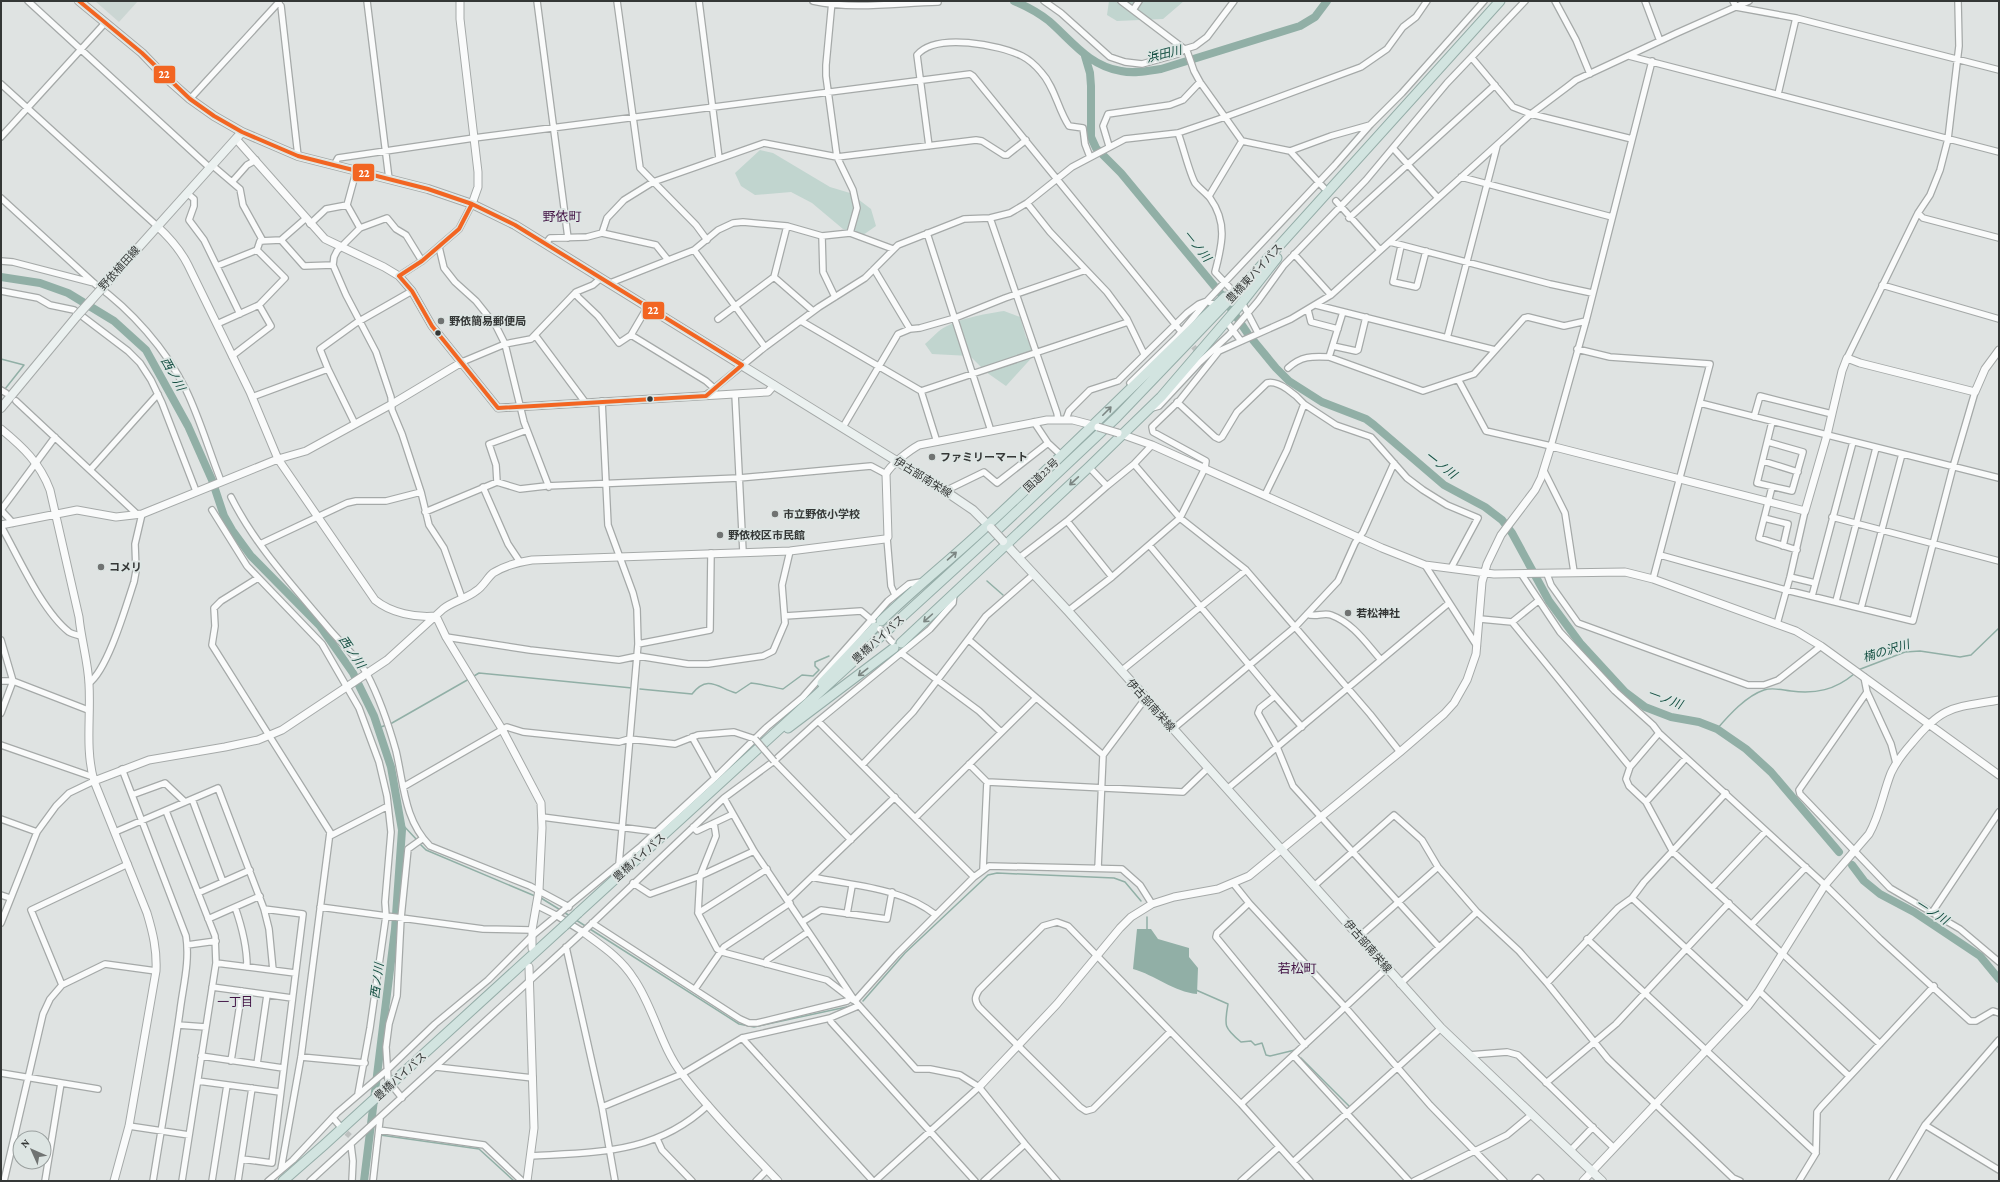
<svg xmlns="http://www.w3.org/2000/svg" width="2000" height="1182" font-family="'Crimson Pro','Noto Sans JP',serif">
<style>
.built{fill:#cbd6d3}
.green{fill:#c1d5cf}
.water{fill:#91afa6}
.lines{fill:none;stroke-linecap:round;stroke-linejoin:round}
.stream{stroke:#91afa6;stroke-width:1.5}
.river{stroke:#91afa6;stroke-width:8}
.minor-tunnel{stroke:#bdc1c0;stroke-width:5.5;stroke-dasharray:5.5 3;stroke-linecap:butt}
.minor-casing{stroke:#a5a9a8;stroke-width:8}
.tertiary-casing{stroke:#a5a9a8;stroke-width:9}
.secondary-casing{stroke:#a5a9a8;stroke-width:10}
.trunk-casing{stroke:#95ada8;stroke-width:11}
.minor{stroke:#fafbfb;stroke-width:5.5}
.tertiary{stroke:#fafbfb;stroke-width:7}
.secondary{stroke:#ebf1f0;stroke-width:8}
.trunk{stroke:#d2e4e0;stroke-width:9}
.minor-bridge-casing{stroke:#a5a9a8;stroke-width:8;stroke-linecap:butt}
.tertiary-bridge-casing{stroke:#a5a9a8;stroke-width:9;stroke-linecap:butt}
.secondary-bridge-casing{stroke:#a5a9a8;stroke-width:10;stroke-linecap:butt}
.trunk-bridge-casing{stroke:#95ada8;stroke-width:11;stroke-linecap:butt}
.minor-bridge{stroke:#fafbfb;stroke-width:5.5}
.tertiary-bridge{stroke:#fafbfb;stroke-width:7}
.secondary-bridge{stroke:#ebf1f0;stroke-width:8}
.trunk-bridge{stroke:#d2e4e0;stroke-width:9}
.bus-1-casing{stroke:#dde5e3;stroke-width:7}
.bus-1{stroke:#f26522;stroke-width:4}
.oneway{stroke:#7b8582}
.poi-dot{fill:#707372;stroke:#dde5e3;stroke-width:1.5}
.bus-dot{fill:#343736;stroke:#dde5e3;stroke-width:1.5}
.labels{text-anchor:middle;stroke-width:4;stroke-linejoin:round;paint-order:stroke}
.street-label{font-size:11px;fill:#343736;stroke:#dde5e3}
.poi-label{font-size:11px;font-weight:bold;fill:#343736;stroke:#dde5e3;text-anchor:start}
.water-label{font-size:12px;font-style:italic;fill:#144f42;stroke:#dde5e3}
.neighbourhood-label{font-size:12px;fill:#421344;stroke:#dde5e3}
.quarter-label{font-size:13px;fill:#421344;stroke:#dde5e3}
.line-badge{stroke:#dde5e3;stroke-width:1.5}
.badge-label{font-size:11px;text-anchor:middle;font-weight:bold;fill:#fff}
</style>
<rect width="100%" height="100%" fill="#dfe3e2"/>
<path class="built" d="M95,1H138L119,22Z"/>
<path class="green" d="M1109,1H1184L1163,19L1117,21L1107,15Z
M760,150L773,153L830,187L850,193L871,209L876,226L863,235L843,229L812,203L791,192L755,195L741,186L735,173Z
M1004,311L1020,317L1026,337L1036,353L1006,386L986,372L970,356L932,354L925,344C930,340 934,335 939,331C955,319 984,314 1004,311Z"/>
<path class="water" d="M1137,929H1151L1158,939L1189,948V957L1198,968L1197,994C1174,992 1155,975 1133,969Z"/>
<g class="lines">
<path class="stream" d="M1,359L24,365L5,389
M987,581L1003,595
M1858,670L1905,652L1920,651L1960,657L1971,655L1999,628
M474,676L479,673L632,688
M640,689L692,694C708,674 718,688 736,693L751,683C762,684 772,687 783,689L802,675L813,676L819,670L815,666V662L829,656
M378,728L392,723L469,679
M1717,729C1729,715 1746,696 1764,690C1773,687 1782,690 1791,691C1816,694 1835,690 1854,674
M401,823L417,840
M419,843L426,850L535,896
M541,898L570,916
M1147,917V929
M576,920L587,927
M590,929L739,1024L754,1027L851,1006
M1196,990L1228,1004C1224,1026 1224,1028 1241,1042L1251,1041L1255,1045L1262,1043L1266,1055L1270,1056L1295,1050
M863,1001L905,953L988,875L997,873L1114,878L1125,882L1141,901
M1301,1058L1349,1106
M380,1135L479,1149L514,1181"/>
<path class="river" d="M1014,1C1026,6 1039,13 1049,21C1072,41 1089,66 1121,71C1134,74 1148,71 1161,69L1300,26L1315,17L1327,1
M1085,56L1090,73L1091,86V137L1096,148L1121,173L1221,294L1248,334L1276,368L1289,381L1322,402L1366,419L1374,425L1444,485L1485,507L1502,520L1512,533L1549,601L1580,643L1625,692L1645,707L1671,717L1699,722L1717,729L1746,749L1771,772L1839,852
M1,277L40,283L68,293L114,321L146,350L188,426L212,480L224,516L232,530L251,556L320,626L353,673L374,716L391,767L402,830L395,929L364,1181
M1852,865L1864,881L1880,894L1914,912L1980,956L1999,979"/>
<path class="minor-tunnel" d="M1188,340L1205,361
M340,1127L350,1136"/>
<g class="minor-casing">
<path id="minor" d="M28,1L210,168
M367,1L389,179
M537,1L568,238
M617,1L640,168L696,225L707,240
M699,1L719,158
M813,1C854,10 896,3 938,2
M832,1L826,65V76L837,157L853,190L857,208L850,233
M1044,1L1061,13L1110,57L1125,62L1142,64L1178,54L1185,49L1195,46L1207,37L1234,1
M1555,1L1576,40L1590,74
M1645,1L1660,41
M1733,1L1736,7
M278,3L281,6L298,156
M1736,7L1796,18L1999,70
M1133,10L1139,1
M1629,56L1999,152
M1472,58L1513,107L1531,114L1632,139
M1,84L157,226
M1778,94L1796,18
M190,99L279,2
M1370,125L1331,136L1290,151L1242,141L1225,117L1361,67L1387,49L1403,27L1416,17L1427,1
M1178,133C1183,146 1189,172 1195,183C1199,188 1206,193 1210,198C1228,223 1222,245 1215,272L1230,288
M1,137L105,23
M929,146L917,55C936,32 1000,45 1022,56C1030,60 1036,66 1041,72C1055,87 1058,110 1069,126L1083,128L1085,144L1090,157
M1109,146L1103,126L1108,114L1170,105L1183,100L1200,82
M1393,148L1438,198
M1290,151L1324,188
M334,165L338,158L474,138L970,74L973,76L1179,329
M213,166L240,189L243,205L263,241
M356,172L347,205L360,228L337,251L334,257L333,265L346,295L376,352L391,397L392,410L402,434L421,492L429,525L444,548L462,598
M1461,177L1612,217
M232,182L247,165L256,160
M187,193L194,199V206L189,220L204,240L240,314
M1209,196L1242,141
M1,198L95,284C131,310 166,349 186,390C200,419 209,451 221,481
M1336,201L1380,250
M1027,203L1050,232L1107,292L1127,319L1144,354
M1918,213L1923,218L1999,238
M990,218L1057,413L1058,419
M1349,218L1495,85
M305,219L281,240L304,266L333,265
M310,224L326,209L347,205
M360,228L387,218L396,229L406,235L422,261
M602,233L656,245L668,260
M927,233L991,431
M822,236L823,272L835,297
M1390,242L1550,284L1592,293
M546,243L550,238L587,237L602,233L607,218L624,200L653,182L764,143L837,157L976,140L982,141L1004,155H1007L1026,140
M1401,246L1393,282L1416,287L1417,286L1426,251
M439,247L444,268L455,282L476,301L496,326L505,344L524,422L549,487
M694,250L765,347
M1294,254L1331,295
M1,261L13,262L94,283
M217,266L257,250
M874,269L910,329
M399,276L422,261L459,229L472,204
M774,277L787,226
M610,283L694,250L718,230L733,223L743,222L787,226L822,236L850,233L893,249
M1882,285L1999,319
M1,291L38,298L50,305L74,310L128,351L140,363L151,380L162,403L196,491
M576,292L578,297L598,316L619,343L631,335L648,306
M1316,305L1495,350
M1244,306L1258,333
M1308,310L1311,322L1338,329
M718,319L774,277L813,311
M801,321L921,391L937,442
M217,324L259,305L285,278L257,250L260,241L281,240
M1229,325L1241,341
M535,335L585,402
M631,335L706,381L715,389
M1447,338L1497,146
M1333,346L1356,351L1358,350L1366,317
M1577,349L1610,357L1710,364L1653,579
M232,356L271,326L259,305
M1329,357L1343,312
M1847,358L1918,213L1930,195L1940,170L1948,139L1959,46L1958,1
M462,362L505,344L531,339L576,292L593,285L601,278
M1288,368C1301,356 1312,356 1329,357L1423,391L1474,374L1524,318L1528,317L1564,326L1586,321
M1459,381L1486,431L1551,446L1586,321L1652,61
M1130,383L1177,337L1207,301L1335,165L1370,125L1402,93L1484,1
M1,390L6,393
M921,391L1128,322
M735,394L743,552
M706,395L765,347L819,307L865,278L898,245L964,219L990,218L1010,213L1027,203L1072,167L1125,139L1178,133L1225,117L1200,82L1194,71L1187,51L1121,1
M252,397L328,369
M16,401L138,515
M602,401L608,525L633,593L637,609L638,644L619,864
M1177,402L1215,437L1219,439L1222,437L1237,412L1267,383C1279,380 1296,395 1304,404
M1700,403L1999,478
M1152,408L1159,406L1200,362L1229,335L1258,301L1284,265L1366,180L1447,83L1525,1
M1754,417L1760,396L1832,414
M1066,419L1069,411L1090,390L1118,381L1187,313L1199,304L1207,301L1213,304
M1034,422L1048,443L1062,456
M355,424L328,369L320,349L356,323L412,291
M843,427L898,334L910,329L920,328L955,318L1005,298L1086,270
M1768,442L1803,452L1792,491L1757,483L1772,422
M1763,461L1798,472
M90,470L158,394
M1544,471L1565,513L1574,572
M497,482L496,465L489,444L527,430
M1107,486L1134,464L1152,445
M483,487L508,544L520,562
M1772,487L1759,538L1797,550
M945,491L984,472L997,483L1048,443
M1265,495L1287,450L1304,404L1336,425L1371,437L1407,478L1423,490L1447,505L1478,518L1451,568
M231,497C256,547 295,588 330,630C342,644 358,658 367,674C379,697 389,726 396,751C404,785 404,820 430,846L530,886L569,907
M1,510L55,437
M1,510L13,523
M212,510L247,566L322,644L359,708L379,762L387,796L391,832L385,902L386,916L370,1028L358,1094
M425,512L497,482L520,489L546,486L739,478L871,466L886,474
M1832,517L1999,561
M1764,518L1788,524L1783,546
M1067,521L1112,577
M1,526C18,556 42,611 69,632C72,634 77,635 81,636
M887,538L891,586L895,595
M260,544L347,503L356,501H386L421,492
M1150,546L1275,696L1260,708L1258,713L1277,747L1293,786L1439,947
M1660,555L1786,590L1913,621L1953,467L1975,392
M1019,558L1067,521L1107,486L1089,467
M1425,565L1477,646
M1246,570L1370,714L1400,752
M1547,574L1551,585L1578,623L1748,685H1764L1778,680L1821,646
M1522,575L1560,632L1615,691L1653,725L1659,733L1825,885L1880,939L1970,1021H1976L1993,1011L1999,1013
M1790,577L1815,583
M258,578L221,601L214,608L215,626L212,645L330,832L301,1057L281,1169
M1812,596L1853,442
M1836,601L1876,448
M1861,608L1902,454
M1068,611L1112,577L1180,518L1205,468L1206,461L1153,432L1152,427L1180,400L1219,351L1291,319L1331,295L1531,114L1567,87L1576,80L1677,33L1749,1
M1307,614C1316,618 1323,612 1331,615C1353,623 1366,643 1381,660
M785,616L861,611L873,621
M1480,619L1512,622L1538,601
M1512,622L1630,767
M1777,624L1790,577L1805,511
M446,637L530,650L619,660L638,656L688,664H708L763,656L773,651L785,623L782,585L790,551
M1,640L13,681L1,713
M969,640L1103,755
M638,644L710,630L711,553
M901,653L979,711L1001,732
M1121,671L1246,570L1180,518L1134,464
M1864,677L1867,692L1799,790L1800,794L1890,888L1960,929L1999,962
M1,681H13L88,710
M89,683C108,669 126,606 134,582L136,571L135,544L142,514
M1867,692L1891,744L1896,763
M1275,696L1302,727
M818,721L974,877
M1173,729L1295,627L1338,581L1355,543L1363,532L1394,463
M1659,733L1630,767L1626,779L1629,786L1646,802L1673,852L1880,1044
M692,737L715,778
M1,745L93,777
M774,761L851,840
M863,764L913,712L986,616L1034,574
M969,764L987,782L1183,792L1208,768
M122,769L186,936C190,962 183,986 180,1011C172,1068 162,1124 153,1181
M403,787L507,727L523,732L619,742L629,739L675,744L698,735L734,732L755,739
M1227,789L1449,603
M132,795L165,783L185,802
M724,798L754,851L855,1001L916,1069H930L960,1075L979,1087L1025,1144L1057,1181
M192,799L223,882
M1646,802L1686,758
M166,811L215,936L216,963L182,1181
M542,817L657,832
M916,817L1036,698
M1,819L37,832
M714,823L716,836L700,876L698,913L717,949L722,952L827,980L853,1000
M693,827L697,831L733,814
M115,832L218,788L264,909L269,929L273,970
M330,836L388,806
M1098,868L1103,755L1145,699
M983,869L987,782
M812,877C854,886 900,887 936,915
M633,883L650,894L700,876L754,851
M1233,883L1249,903L1346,1008L1430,1105L1504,1181
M1314,886L1394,815L1422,840L1438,867L1477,912L1519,951L1547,983L1608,1059L1733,1178L1740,1181
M1712,888L1766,831
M198,893L250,870
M1,895L10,898
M1632,898L1748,1006
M788,900L895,797
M1249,903L1217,933L1216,937L1305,1045
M536,905L554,914L583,932
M235,907C242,927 247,946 247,967
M320,907L483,929L532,930
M1933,911L1999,812
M698,913L767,869
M847,914L852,886
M208,919L260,896
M802,922L821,910L887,919L892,892
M1,923L37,832L56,806L69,793L94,781
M592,923L740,1019L749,1023H757L847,1001L849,999
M1752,924L1806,867
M1360,936L1438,867
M1587,939L1816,1153
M187,945L216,941
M566,947L602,1107L615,1181
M216,963L295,973
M766,964L767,960L808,932
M1547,983L1618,908L1632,898L1644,882L1726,793
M1400,984L1477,912
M62,985L31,910L128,864
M212,987L292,998
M695,989L724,947L790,903
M1759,991L1849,1076
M855,1001L897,954L974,877L989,866L1122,869L1140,885L1152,904
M830,1018L831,1022L975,1181
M178,1025L206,1027
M1170,1032L1093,1109L1086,1111L1080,1107L979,1007C974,1000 975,997 979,990L1043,926L1057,922L1068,926L1241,1104L1310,1181
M742,1038L873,1181
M1469,1055L1507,1052L1518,1055L1614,1148
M201,1056L283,1068
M1294,1056L1409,1181
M301,1057L365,1063
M231,1061L242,991
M257,1064L267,995
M436,1067L533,1078
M1,1073L98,1089
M388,1080L386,1047L389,1024L397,996L401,918L408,849L422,839
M198,1081L280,1092
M1546,1083L1616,1024L1729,903
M394,1088L402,1098
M1241,1104L1387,968
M602,1107L682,1074L742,1038L830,1018L858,1006
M333,1118L339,1125
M1925,1125L1999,1170
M129,1126L189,1135
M379,1130L484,1145L522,1181
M657,1139L662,1150L692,1181
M351,1145L353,1161L352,1181
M1570,1151L1593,1127
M531,1156C598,1152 656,1154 708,1105
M242,1159L272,1163L303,914L264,909
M1293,1162L1441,1028
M4,1181L43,1014L50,999L62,985L105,964L156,971
M45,1181L61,1083
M212,1181L227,1085
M238,1181L252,1088
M268,1181L293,1160L337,1113L386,1071L435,1024L488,980L532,936L641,846L715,778L767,727L803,697L888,601L909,584L921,582
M310,1181L583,932L724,798L774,761L818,721L930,629L953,603L954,594
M373,1181L380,1119
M756,1181L767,1170
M875,1181L979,1087
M984,1181L1025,1144
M1241,1181L1279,1147
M1414,1181L1507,1135L1531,1115
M1535,1181L1538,1178L1541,1181
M1799,1181L1816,1153L1817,1112L1821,1107L1934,986
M1892,1181L1925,1125L1999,1040"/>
</g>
<g class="tertiary-casing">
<path id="tertiary" d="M460,1V19L478,172V187L472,204
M237,140L325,239L384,267L399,276L412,291L432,326L498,408L768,392L774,385
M157,226C170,238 180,249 188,265L250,392L278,459L375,600C391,613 416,618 436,616
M1,429C23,447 40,463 50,490L79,617C81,639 88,661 89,684C91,717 85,748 94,781L147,913C153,933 157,950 156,971L129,1126L114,1181
M1118,433L1152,445L1382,548L1425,565L1494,574L1625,572L1653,579L1796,631L1821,646L1999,775
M1,525L77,510L116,517L142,514L278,459L306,451L392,404L462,362
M436,616L446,637L502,729L541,803L542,828L539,890L532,930V948
M94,781L149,760L225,747L258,740L282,730L387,660L443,609C453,601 466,599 476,591C483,587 487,578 493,573C504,566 519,562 532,560L790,551L885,539L888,537L886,474C890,465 910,450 919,445L1047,420H1073L1096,426
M583,932C602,946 621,958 634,979C654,1008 660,1045 682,1074C710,1111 746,1147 778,1181
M979,1087L1057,1004L1120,928L1131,917L1152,904L1174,897L1218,889L1249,876L1400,752L1444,714L1454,703L1467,680L1476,654L1482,582L1487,564L1501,535L1535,490L1541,478L1551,446L1805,511L1827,435L1842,371L1847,358L1860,363L1975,392L1985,369L1999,350
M527,1181L534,1128L529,967
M1583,1181L1748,1006L1759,991L1825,885L1869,834C1880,815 1883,793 1891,773C1896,762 1904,752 1912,743C1943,705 1953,708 1999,700"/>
</g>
<g class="secondary-casing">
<path id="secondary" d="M79,1L142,53L164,76L190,99L214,116L242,132L298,156L428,189L472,204L515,225L945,491L973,510L991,528
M104,286L242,132
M1,408L77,316
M1003,541L1068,611L1441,1028L1602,1181"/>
</g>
<g class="trunk-casing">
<path id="trunk" d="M881,621C916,587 954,557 989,524C1069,450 1146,373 1225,297
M901,643L1089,467L1161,397L1240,305L1277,258
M822,683L875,627
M788,728L894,648
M578,913L995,532L1117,417L1251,277L1500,1
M283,1181L324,1145L564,926"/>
</g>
<use href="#minor" class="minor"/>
<use href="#tertiary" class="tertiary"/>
<use href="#secondary" class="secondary"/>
<use href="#trunk" class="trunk"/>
<g class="minor-bridge-casing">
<path id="minor-bridge" d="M880,629L892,642
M755,739L774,761"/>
</g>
<g class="tertiary-bridge-casing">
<path id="tertiary-bridge" d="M1098,427L1118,433"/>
</g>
<g class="secondary-bridge-casing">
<path id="secondary-bridge" d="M77,316L104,286
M991,528L1003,541"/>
</g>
<g class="trunk-bridge-casing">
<path id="trunk-bridge" d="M564,926L578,913"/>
</g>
<use href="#minor-bridge" class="minor-bridge"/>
<use href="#tertiary-bridge" class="tertiary-bridge"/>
<use href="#secondary-bridge" class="secondary-bridge"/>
<use href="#trunk-bridge" class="trunk-bridge"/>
<g class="bus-1-casing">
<path id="bus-1" d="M79,1L142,53L190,99L214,116L242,132L298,156L428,189L472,204
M472,204L515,225L742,365L706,396L498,408L432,326L412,291L399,276L422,261L459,229Z"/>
</g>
<use href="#bus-1" class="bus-1"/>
</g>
<defs><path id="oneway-shaft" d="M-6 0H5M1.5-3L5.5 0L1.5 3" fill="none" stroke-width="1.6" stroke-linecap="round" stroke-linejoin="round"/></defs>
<g class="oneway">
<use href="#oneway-shaft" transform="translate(1107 411) rotate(-45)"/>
<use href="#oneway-shaft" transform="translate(1074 481) rotate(137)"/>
<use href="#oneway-shaft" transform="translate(952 556) rotate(-41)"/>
<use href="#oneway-shaft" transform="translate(928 618) rotate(138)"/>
<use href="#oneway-shaft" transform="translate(863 672) rotate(142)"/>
</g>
<g class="poi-dot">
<circle cx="441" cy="321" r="4"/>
<circle cx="932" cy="457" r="4"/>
<circle cx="775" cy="514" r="4"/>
<circle cx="720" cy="535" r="4"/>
<circle cx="101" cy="567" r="4"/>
<circle cx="1348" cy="613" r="4"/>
</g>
<g class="bus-dot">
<circle cx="438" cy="333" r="3.5"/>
<circle cx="650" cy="399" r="3.5"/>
</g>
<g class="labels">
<g class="street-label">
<text transform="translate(119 268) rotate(-48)" y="4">野依植田線</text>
<text transform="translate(1254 273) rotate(-47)" y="4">豊橋東バイパス</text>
<text transform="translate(1041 475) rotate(-43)" y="4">国道23号</text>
<text transform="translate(923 477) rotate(32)" y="4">伊古部南栄線</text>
<text transform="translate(878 639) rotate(-42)" y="4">豊橋バイパス</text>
<text transform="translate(1151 705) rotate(48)" y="4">伊古部南栄線</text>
<text transform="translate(639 857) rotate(-42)" y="4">豊橋バイパス</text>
<text transform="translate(1368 946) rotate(49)" y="4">伊古部南栄線</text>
<text transform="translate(400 1076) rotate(-42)" y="4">豊橋バイパス</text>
</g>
<g class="poi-label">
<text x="449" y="325">野依簡易郵便局</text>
<text x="940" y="461">ファミリーマート</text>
<text x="783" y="518">市立野依小学校</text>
<text x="728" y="539">野依校区市民館</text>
<text x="109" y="571">コメリ</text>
<text x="1356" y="617">若松神社</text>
</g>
<g class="water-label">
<text transform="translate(1164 54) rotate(-14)" y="4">浜田川</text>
<text transform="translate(1197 246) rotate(51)" y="4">一ノ川</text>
<text transform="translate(173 374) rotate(61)" y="4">西ノ川</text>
<text transform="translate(1441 465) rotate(38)" y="4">一ノ川</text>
<text transform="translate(1886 651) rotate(-17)" y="4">楠の沢川</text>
<text transform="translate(352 652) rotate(56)" y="4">西ノ川</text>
<text transform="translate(1665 699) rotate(20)" y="4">一ノ川</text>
<text transform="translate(1932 912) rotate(32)" y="4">一ノ川</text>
<text transform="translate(377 981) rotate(-83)" y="4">西ノ川</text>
</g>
<g class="neighbourhood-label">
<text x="235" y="1006">一丁目</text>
</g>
<g class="quarter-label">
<text x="562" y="221">野依町</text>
<text x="1297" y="973">若松町</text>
</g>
</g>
<g class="line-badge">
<rect x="153" y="65" width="23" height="19" rx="4" fill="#f26522"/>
<rect x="352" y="163" width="23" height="19" rx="4" fill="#f26522"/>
<rect x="642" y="301" width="23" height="19" rx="4" fill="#f26522"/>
</g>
<g class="badge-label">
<text x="164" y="78">22</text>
<text x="364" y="177">22</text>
<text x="653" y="314">22</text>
</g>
<rect width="2000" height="1182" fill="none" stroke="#343736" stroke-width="4"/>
<g transform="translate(32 1150) rotate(315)"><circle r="19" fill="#dde5e3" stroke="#999f9e"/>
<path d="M0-3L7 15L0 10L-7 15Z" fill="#707372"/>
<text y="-6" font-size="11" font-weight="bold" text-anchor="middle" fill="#343736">N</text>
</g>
</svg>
